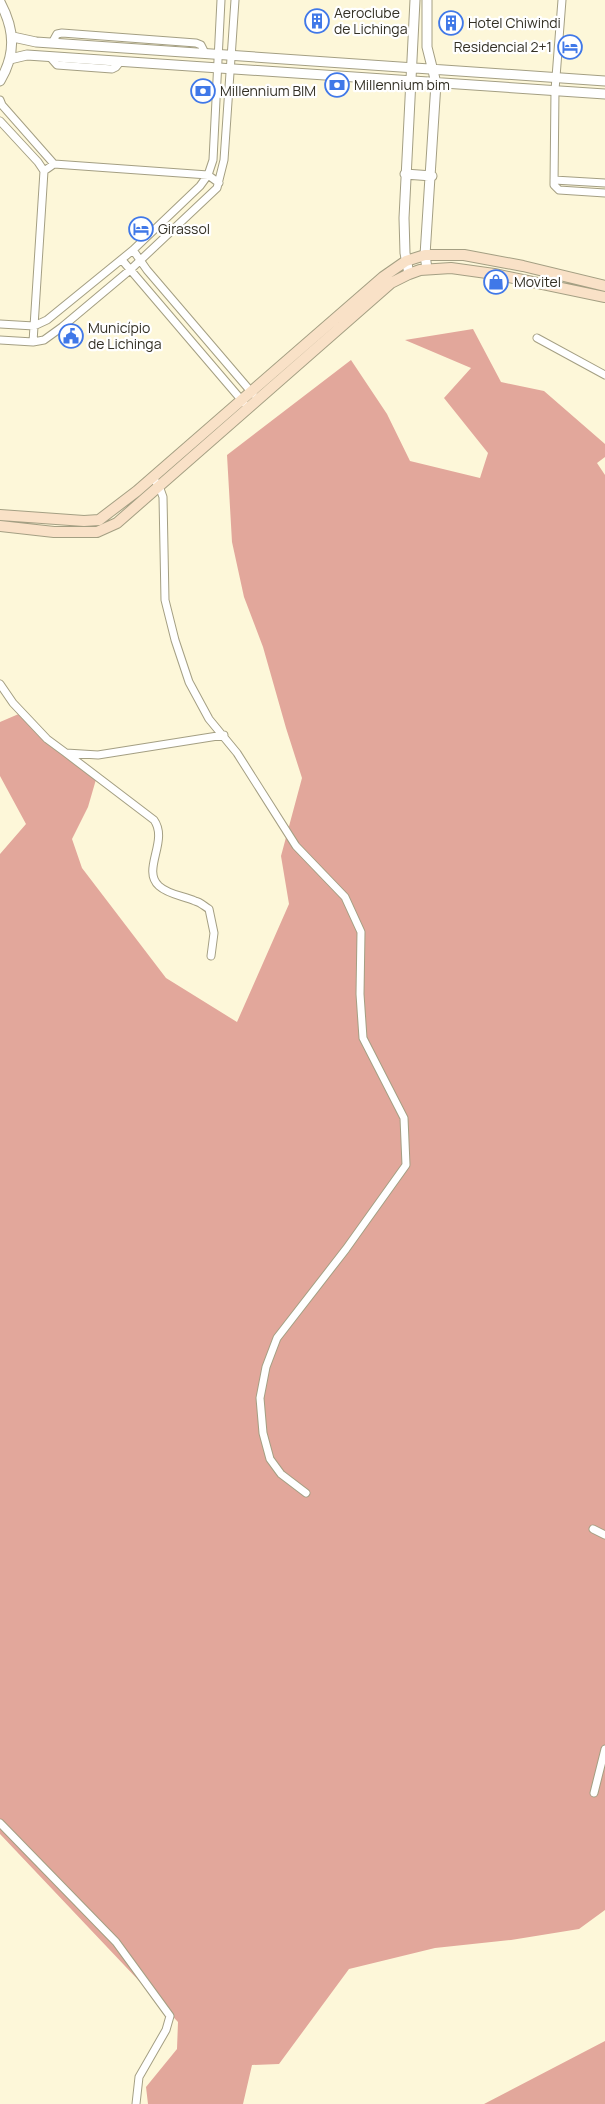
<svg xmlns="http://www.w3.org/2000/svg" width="605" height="2104" font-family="Manrope,sans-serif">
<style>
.forest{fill:#e2a79b}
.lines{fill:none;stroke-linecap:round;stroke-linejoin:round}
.minor-casing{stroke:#a49f83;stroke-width:9}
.tertiary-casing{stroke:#a49f83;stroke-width:11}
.secondary-casing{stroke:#a49f83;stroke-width:12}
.minor{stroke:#fff;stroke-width:7}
.tertiary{stroke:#fff;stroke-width:9}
.secondary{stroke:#f9e1c7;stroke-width:10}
.labels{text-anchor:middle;stroke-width:4.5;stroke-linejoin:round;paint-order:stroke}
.poi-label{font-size:14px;fill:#333025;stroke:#fff;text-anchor:start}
</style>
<rect width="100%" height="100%" fill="#fdf7d9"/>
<path class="forest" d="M473,329L501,382L544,391L605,444V457L597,463L605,475V1910L579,1929L511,1940L435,1948L349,1969L279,2064L252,2065L243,2104H148L146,2087L177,2049L178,2022L0,1834V854L26,824L0,776V722L21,713L97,776L88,807L72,839L82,868L166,978L237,1022L289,904L281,856L302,778L286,728L263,647L244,597L232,542L227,455L351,360L387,414L410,461L480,478L488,453L444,398L471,368L405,340Z
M605,2041V2104H484Z"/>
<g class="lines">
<g class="minor-casing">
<path id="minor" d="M562,0L555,90L554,185L559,190L605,193
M52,43L57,34L62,33L196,43L201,45L205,53
M50,57L57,65L112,69L116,67L120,62
M0,100L2,105L54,164
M0,121L38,162L44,171L33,342
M44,171L54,164L208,175L219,183
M554,180L605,183
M133,250L147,270L253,394
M122,260L244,403
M0,324L34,326L47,320L133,250L200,186L208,175L213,160L221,0
M537,338L605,375
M0,340L33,342L44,340L62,327L130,270L217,188L224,160L235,0
M152,477L159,486L163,497L165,600L175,640L189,682L209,719L237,753L296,846L345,897L361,932L360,994L363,1038L404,1118L406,1165L346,1249L277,1338L266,1367L260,1398L263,1433L270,1459L281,1474L306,1493
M0,684L13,703L47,739L66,753L98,755L224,735
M66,753L154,820C169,841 141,870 159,886C169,895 184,896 195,901C200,902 204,906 209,909L214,933L211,956
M593,1529L605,1535
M594,1793L605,1749
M0,1823L116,1942L170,2016L166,2030L139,2077L136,2104"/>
</g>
<g class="tertiary-casing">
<path id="tertiary" d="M427,0V47L436,83L425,255L427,269
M0,2C15,30 16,54 0,81
M13,37L36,42L605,81
M10,59L27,55L605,94
M405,174L432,176
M409,274L405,253L404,218L415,0"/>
</g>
<g class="secondary-casing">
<path id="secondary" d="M0,515L84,521L99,520L137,491L383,277L406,261L425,255H464L523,266L605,286
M0,526L54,532H97L117,523L391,283L409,274L420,270L451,268L494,274L605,297"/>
</g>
<use href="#minor" class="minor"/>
<use href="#tertiary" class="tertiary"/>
<use href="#secondary" class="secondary"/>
</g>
<defs>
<g id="building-ring" transform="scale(1.25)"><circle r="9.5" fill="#fff" stroke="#4078e8" stroke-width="1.5"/><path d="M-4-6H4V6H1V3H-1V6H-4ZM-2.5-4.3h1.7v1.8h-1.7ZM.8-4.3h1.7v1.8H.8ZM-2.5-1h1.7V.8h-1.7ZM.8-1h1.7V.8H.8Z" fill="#4078e8"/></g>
<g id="hotel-ring" transform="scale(1.25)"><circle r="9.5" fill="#fff" stroke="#4078e8" stroke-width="1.5"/><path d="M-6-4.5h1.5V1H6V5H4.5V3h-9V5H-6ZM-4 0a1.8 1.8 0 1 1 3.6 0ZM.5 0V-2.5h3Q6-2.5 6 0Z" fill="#4078e8"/></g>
<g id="bank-ring" transform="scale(1.25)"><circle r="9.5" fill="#fff" stroke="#4078e8" stroke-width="1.5"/><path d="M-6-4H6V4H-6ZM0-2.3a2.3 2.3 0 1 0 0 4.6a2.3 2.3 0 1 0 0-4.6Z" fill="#4078e8"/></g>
<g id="shop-ring" transform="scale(1.25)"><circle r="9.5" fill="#fff" stroke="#4078e8" stroke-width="1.5"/><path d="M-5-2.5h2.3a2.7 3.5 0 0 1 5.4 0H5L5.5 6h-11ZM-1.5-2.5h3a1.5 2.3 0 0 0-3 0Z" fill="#4078e8"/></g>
<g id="civic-ring" transform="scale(1.25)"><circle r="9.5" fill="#fff" stroke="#4078e8" stroke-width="1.5"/><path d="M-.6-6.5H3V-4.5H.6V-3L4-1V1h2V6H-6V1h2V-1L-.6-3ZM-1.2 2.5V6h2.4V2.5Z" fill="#4078e8"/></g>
</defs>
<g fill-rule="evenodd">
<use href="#building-ring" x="317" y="21"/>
<use href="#building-ring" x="451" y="23"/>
<use href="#hotel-ring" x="570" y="47"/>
<use href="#bank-ring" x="337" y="85"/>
<use href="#bank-ring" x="203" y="91"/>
<use href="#hotel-ring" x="141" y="229"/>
<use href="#shop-ring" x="496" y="282"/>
<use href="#civic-ring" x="71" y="336"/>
</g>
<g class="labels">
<g class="poi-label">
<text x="334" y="18">Aeroclube<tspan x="334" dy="16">de Lichinga</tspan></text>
<text x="468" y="28">Hotel Chiwindi</text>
<text x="552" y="52" text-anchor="end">Residencial 2+1</text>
<text x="354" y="90">Millennium bim</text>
<text x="220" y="96">Millennium BIM</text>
<text x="158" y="234">Girassol</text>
<text x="514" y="287">Movitel</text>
<text x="88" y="333">Município<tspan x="88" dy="16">de Lichinga</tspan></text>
</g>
</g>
</svg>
